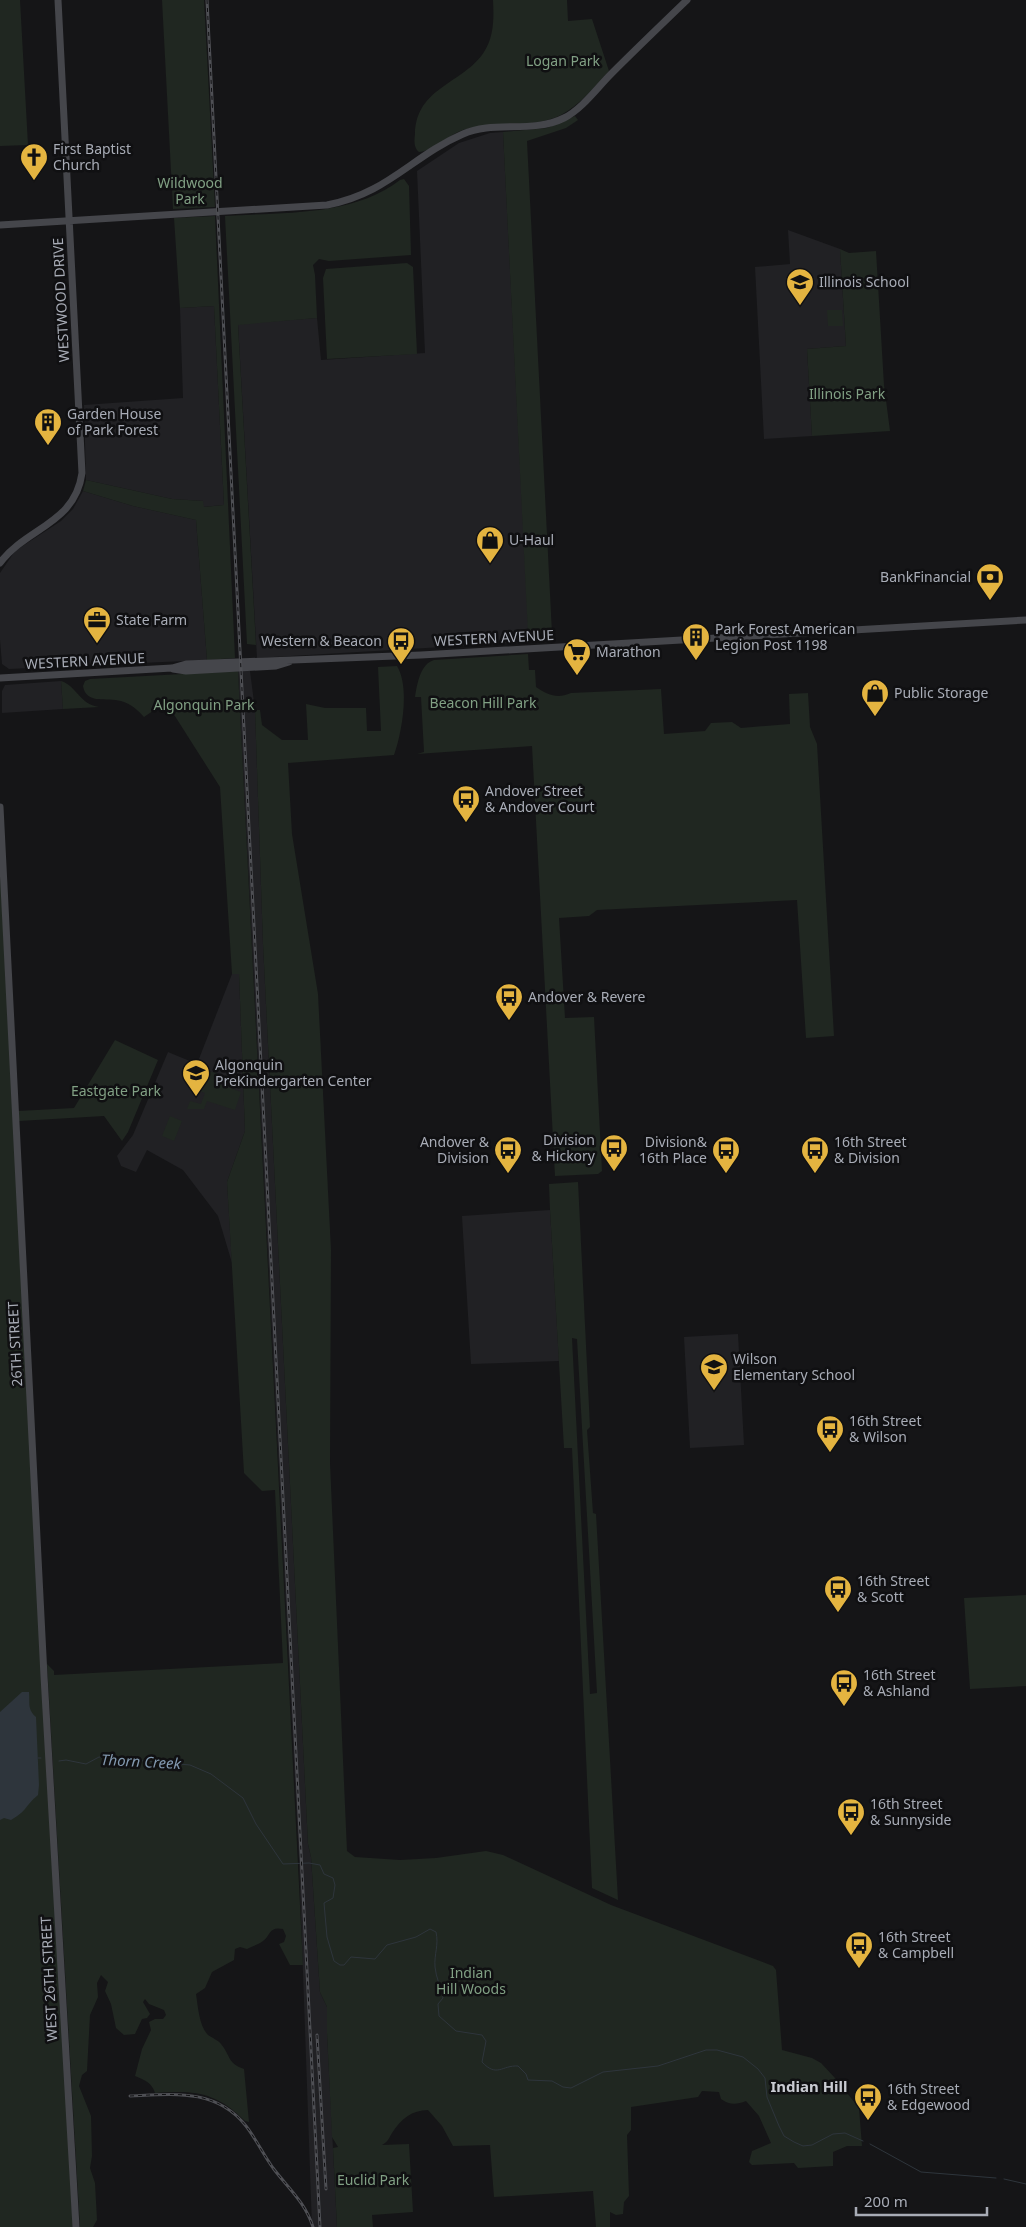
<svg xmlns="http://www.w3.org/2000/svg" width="1026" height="2227" font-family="'Noto Sans',sans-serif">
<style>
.built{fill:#212124}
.green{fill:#202721;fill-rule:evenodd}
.water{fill:#2e353c}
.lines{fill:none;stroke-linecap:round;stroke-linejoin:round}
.stream{stroke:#2e353c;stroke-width:1}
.secondary{stroke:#45464b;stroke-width:7}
.rail-casing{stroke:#4e4f54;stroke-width:3}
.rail{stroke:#101012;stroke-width:1;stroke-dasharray:4;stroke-linecap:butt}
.labels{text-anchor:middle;stroke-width:5;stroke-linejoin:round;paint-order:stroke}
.park-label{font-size:14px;fill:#81a084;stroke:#101012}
.poi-label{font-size:14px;fill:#a8acb6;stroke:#101012;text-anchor:start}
.street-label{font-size:14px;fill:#a8acb6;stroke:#101012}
.water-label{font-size:15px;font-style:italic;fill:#8298af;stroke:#101012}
.neighbourhood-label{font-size:15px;font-weight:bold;fill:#c9cbd2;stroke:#101012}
</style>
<rect width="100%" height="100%" fill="#151517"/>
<path class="built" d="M503,132L529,642L257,658L238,324L317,318L321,360L425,353L417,171L459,143L490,133Z
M788,230L840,249L846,346L807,349L812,436L764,439L755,267L790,264Z
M214,306L224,505L203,507V501L172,499L86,480L84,405L183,398L180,308Z
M83,491L133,506L196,520L207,660L9,669L2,664L0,640V573L15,551L61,521L73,509Z
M238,671H250L255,710L263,944L308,1844L311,1857L320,1992L327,2007V2033L337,2227H312L299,1860Z
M61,681L63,709L2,713V691L5,685Z
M232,974H239L245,1131L227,1182L232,1263L218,1216L183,1170L147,1150L136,1172L121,1166L117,1156L133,1135L168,1052L197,1064Z
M550,1210L559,1361L471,1364L462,1216Z
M738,1334L744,1445L690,1448L684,1337Z"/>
<path class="green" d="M0,0H20L28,145L0,146Z
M162,0H204L215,207L173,209Z
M493,0H567L568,21L592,19L609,71C595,86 580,105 561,115C531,130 495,120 463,130C450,134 431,152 419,152C414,148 414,141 415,134C416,87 463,84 484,52C494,37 494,18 493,0Z
M575,116L578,120L566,128L527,141L552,633L528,634L503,132L547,128Z
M404,179L409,186L411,255L329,261L319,259L313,265L315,275L317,318L238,325L256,645L247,644L225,216C282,212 352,217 400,180Z
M215,216L235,658L207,660L196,520L133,506L83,491L86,480L172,499L203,501L204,507L224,505L214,306L180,308L174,218Z
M840,249L849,253L876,251L884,385L890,431L812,436L807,349L846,346Z
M407,263L413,267L417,354L327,359L323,278L326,269Z
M827,310H842L843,326H828Z
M528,654L529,670H535L536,687C548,695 557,699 571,693L661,689L664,734L705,731L711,723L732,722L741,728L790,724L789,694L808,693L810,727L817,744L834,1036L806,1038L797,900L597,910L589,916L559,918L565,1018L594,1017L602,1171L598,1174L555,1176L532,746L417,754L424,752L421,697H415C417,685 420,664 434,660Z
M397,666C410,687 402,733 394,755L288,763L292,834L318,994L331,1250L330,1463L347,1851L355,1857L400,1860L436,1858L486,1851L503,1855L611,1905L773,1966L776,1970L782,2050L812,2058L821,2063L835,2078L859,2108L862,2146H847L833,2152V2166L798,2168L794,2163L752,2165L749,2162L752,2151L771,2143L759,2116L746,2101C736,2105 730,2105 721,2099L719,2092L702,2091L698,2097L631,2107V2130L627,2135L629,2196L624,2202L623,2214L616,2215L610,2212V2227H596L593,2191L494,2197L490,2145L453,2146L442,2126L428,2110C412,2110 401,2119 392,2133C389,2138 388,2142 382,2145L409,2144L413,2212L372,2215L373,2227H337L333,2148L338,2147L332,2137L327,2033V2007L320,1992L311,1857L308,1844L263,944L255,710H260L262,725L282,740H308L306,704L325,708H366L367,731H381L378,667Z
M238,671L303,1965H290L279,1944L284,1942L286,1936L283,1929C269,1926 271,1935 263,1941C258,1945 252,1946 247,1949L240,1947L235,1949L234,1960L212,1972L205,1988L196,1994C198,2006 199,2026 208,2035C212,2038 218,2040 221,2044C231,2056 227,2063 244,2069L249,2122L245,2121C216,2092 195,2090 155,2093C152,2083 145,2080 135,2076L142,2049L151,2030L149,2022L155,2019H163L166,2015L164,2010L149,2004L145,1999L143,2002L150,2014L147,2018L142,2019L135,2034L124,2035L116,2028L111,2004L105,1991L108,1982L101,1975L97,1983L98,1997L90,2015L87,2071L82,2075L79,2086L91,2116L92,2156L90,2168L95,2183L97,2220L93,2227H80L47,1664L54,1671V1675L283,1663L275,1490L262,1491L244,1473L227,1182L245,1131L239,974H232L220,787L166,702L144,717C138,710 131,704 121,701C107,697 86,705 83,686L85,681L90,679Z
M61,681C77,686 79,704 99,707L63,709Z
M0,867L73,2227H0Z
M115,1040L158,1060L128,1132L122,1141L104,1116L19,1121L18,1111L74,1108Z
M207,1071L217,1073L216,1083L241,1092L235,1110L207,1101L204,1109H187L190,1101L201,1104L205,1093L194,1089L197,1081L203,1083Z
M170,1116L182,1121L174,1141L162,1136Z
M578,1182L590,1427L587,1430L593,1513L596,1514L618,1900L592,1888L572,1448H564L550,1210L549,1184ZM572,1338L577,1339L597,1693L590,1694Z
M1026,1595V1686L970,1689L964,1598Z"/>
<path class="water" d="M22,1692H29C30,1703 27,1709 36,1717L39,1785L38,1795C25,1806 27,1811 11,1820L4,1818L0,1820V1712Z"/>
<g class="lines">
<path class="stream" d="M38,1758H41
M59,1761L66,1760L86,1764L99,1757L190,1765L211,1774L243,1798L256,1824L283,1864L309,1863L320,1865L324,1874L333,1878L335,1885L333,1898L324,1903L327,1937L334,1961L340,1965H344L351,1957L375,1959L387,1945L416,1937L430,1929L436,1932C439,1945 434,1954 435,1967C436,1978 441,1987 443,1998L438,2004L439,2016L456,2031L482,2035L486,2041L482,2062C497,2078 502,2065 518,2066L526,2074L528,2080L552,2081L563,2087L571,2088L603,2072L658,2066L706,2050H717L743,2057L758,2069L765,2078L767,2097L779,2126L784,2136L794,2142L803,2146L812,2145L833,2134L845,2133L863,2141
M870,2144L921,2172L996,2178
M1004,2179L1026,2184"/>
<path class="secondary" d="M0,225L327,205C387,194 412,156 463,134C493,120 532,134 564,118C582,109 597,88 611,74C636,49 661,25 687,0
M0,563C27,527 75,524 82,473L58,0
M173,669L186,671L276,666L289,662
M0,678L172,668L186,664L421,655L1026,620
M0,807L44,1676L76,2227"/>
<g class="rail-casing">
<path id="rail" d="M207,0L320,2227
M317,2035L326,2189
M130,2096C173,2094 216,2088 246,2126C256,2139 263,2154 273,2168C288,2188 305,2202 313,2227"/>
</g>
<use href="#rail" class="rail"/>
</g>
<defs>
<g id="church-pin" transform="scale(1.4375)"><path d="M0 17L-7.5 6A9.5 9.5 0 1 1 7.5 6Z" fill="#e4b440" stroke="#101012"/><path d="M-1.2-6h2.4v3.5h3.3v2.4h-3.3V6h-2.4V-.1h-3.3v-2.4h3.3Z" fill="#111"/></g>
<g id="school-pin" transform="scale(1.4375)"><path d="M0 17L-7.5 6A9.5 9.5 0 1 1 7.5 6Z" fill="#e4b440" stroke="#101012"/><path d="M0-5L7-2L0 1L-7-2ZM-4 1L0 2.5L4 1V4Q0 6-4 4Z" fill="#111"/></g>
<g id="building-pin" transform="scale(1.4375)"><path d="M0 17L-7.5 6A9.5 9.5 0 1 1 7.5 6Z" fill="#e4b440" stroke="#101012"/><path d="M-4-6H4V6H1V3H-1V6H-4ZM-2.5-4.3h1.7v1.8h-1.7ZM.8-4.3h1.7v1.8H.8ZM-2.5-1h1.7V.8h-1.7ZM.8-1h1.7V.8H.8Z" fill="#111"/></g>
<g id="shop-pin" transform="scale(1.4375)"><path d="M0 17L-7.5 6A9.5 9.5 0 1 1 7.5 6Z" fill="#e4b440" stroke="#101012"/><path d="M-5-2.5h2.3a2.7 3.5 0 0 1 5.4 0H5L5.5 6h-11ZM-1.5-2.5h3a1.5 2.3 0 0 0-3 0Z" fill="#111"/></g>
<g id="bank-pin" transform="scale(1.4375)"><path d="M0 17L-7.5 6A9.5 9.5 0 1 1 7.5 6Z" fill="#e4b440" stroke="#101012"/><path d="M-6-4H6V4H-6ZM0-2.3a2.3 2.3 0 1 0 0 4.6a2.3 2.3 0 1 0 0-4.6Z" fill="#111"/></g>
<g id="office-pin" transform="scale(1.4375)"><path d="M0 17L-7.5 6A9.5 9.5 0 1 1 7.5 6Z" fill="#e4b440" stroke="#101012"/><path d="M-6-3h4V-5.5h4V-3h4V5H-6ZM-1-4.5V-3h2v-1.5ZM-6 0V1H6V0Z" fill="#111"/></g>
<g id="bus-pin" transform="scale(1.4375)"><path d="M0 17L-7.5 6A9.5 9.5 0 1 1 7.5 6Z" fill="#e4b440" stroke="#101012"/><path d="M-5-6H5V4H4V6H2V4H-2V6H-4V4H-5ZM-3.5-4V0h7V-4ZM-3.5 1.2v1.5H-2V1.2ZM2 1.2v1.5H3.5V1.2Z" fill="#111"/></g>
<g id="supermarket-pin" transform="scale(1.4375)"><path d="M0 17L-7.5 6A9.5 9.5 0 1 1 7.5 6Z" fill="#e4b440" stroke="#101012"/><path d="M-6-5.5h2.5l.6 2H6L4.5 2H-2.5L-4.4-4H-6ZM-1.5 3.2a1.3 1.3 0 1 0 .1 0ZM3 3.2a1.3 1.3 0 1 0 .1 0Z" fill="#111"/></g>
</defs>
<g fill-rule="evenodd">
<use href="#church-pin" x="34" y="157"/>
<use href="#school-pin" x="800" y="282"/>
<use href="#building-pin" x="48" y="422"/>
<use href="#shop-pin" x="490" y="540"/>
<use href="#bank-pin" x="990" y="577"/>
<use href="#office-pin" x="97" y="620"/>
<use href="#building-pin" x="696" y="637"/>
<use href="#bus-pin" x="401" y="641"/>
<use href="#supermarket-pin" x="577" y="652"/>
<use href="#shop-pin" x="875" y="693"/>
<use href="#bus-pin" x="466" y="799"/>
<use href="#bus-pin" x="509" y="997"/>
<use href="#school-pin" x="196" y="1073"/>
<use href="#bus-pin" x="614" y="1148"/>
<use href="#bus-pin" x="508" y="1150"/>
<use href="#bus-pin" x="726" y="1150"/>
<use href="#bus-pin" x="815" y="1150"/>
<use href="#school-pin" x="714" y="1367"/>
<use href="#bus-pin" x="830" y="1429"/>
<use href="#bus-pin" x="838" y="1589"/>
<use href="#bus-pin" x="844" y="1683"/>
<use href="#bus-pin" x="851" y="1812"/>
<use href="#bus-pin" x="859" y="1945"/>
<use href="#bus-pin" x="868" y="2097"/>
</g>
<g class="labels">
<g class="park-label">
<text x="563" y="66">Logan Park</text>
<text x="190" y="188">Wildwood<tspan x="190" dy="16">Park</tspan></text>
<text x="847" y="399">Illinois Park</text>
<text x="483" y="708">Beacon Hill Park</text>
<text x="204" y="710">Algonquin Park</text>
<text x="116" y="1096">Eastgate Park</text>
<text x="471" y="1978">Indian<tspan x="471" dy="16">Hill Woods</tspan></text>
<text x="373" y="2185">Euclid Park</text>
</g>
<g class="poi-label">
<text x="53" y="154">First Baptist<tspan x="53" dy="16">Church</tspan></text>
<text x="819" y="287">Illinois School</text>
<text x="67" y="419">Garden House<tspan x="67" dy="16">of Park Forest</tspan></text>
<text x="509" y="545">U-Haul</text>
<text x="971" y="582" text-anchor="end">BankFinancial</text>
<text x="116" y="625">State Farm</text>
<text x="715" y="634">Park Forest American<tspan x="715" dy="16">Legion Post 1198</tspan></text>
<text x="382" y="646" text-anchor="end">Western &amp; Beacon</text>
<text x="596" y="657">Marathon</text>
<text x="894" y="698">Public Storage</text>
<text x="485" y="796">Andover Street<tspan x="485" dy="16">&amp; Andover Court</tspan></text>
<text x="528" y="1002">Andover &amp; Revere</text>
<text x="215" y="1070">Algonquin<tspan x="215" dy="16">PreKindergarten Center</tspan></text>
<text x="595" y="1145" text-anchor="end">Division<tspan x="595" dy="16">&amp; Hickory</tspan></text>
<text x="489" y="1147" text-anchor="end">Andover &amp;<tspan x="489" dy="16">Division</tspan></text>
<text x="707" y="1147" text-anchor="end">Division&amp;<tspan x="707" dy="16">16th Place</tspan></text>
<text x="834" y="1147">16th Street<tspan x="834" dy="16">&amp; Division</tspan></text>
<text x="733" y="1364">Wilson<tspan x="733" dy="16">Elementary School</tspan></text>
<text x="849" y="1426">16th Street<tspan x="849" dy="16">&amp; Wilson</tspan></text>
<text x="857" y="1586">16th Street<tspan x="857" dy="16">&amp; Scott</tspan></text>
<text x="863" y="1680">16th Street<tspan x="863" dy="16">&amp; Ashland</tspan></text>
<text x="870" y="1809">16th Street<tspan x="870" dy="16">&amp; Sunnyside</tspan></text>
<text x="878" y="1942">16th Street<tspan x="878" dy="16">&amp; Campbell</tspan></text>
<text x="887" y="2094">16th Street<tspan x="887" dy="16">&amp; Edgewood</tspan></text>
</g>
<g class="street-label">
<text transform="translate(61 300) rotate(-93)" y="5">WESTWOOD DRIVE</text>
<text transform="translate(494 638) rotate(-3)" y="5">WESTERN AVENUE</text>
<text transform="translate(85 661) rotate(-3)" y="5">WESTERN AVENUE</text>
<text transform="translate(15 1344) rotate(-93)" y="5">26TH STREET</text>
<text transform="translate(49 1979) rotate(-93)" y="5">WEST 26TH STREET</text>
</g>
<g class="water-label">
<text transform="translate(141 1762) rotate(3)" y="5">Thorn Creek</text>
</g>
<g class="neighbourhood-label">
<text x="809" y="2092">Indian Hill</text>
</g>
</g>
<path d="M856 2207v8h131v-8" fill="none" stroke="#a8acb6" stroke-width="2.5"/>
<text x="864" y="2207" font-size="15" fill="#a8acb6" stroke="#101012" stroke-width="4" paint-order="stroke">200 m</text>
</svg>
